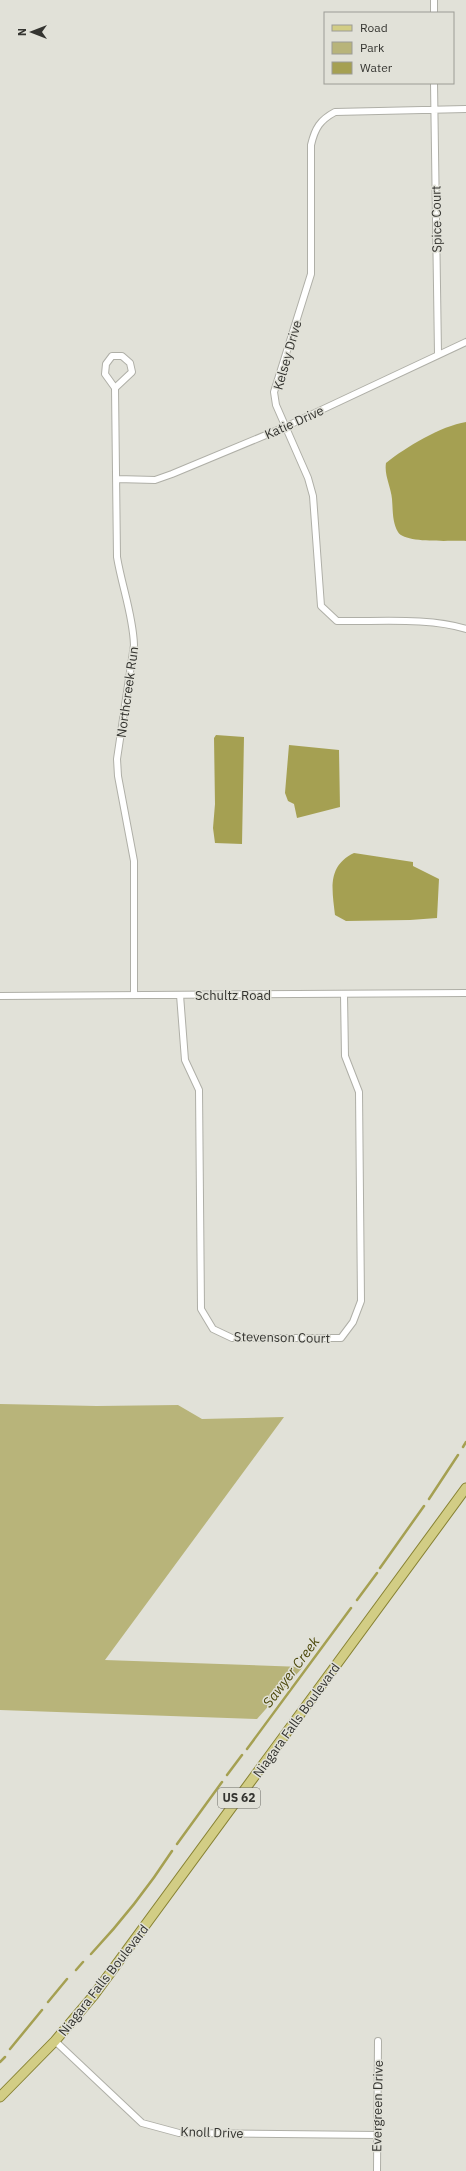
<svg xmlns="http://www.w3.org/2000/svg" width="466" height="2171" font-family="'IBM Plex Sans',sans-serif">
<style>
.green{fill:#b8b47a}
.water{fill:#a5a052}
.lines{fill:none;stroke-linecap:round;stroke-linejoin:round}
.stream{stroke:#a5a052;stroke-width:2.5}
.street-casing{stroke:#afafa7;stroke-width:8}
.primary-casing{stroke:#878233;stroke-width:11}
.street{stroke:#fff;stroke-width:6}
.primary{stroke:#d2cd85;stroke-width:9}
.labels{text-anchor:middle;stroke-width:3;stroke-linejoin:round;paint-order:stroke}
.shield{fill:#e1e1d8;stroke:#686862;stroke-width:1}
.shield-label{font-size:12px;font-weight:bold;fill:#343430}
.street-label{font-size:13px;fill:#343430;stroke:#e1e1d8}
.water-label{font-size:14px;font-style:italic;fill:#4d490b;stroke:#e1e1d8}
</style>
<rect width="100%" height="100%" fill="#e1e1d8"/>
<path class="green" d="M0,1404L97,1406L178,1405L202,1419L284,1417L105,1660L303,1667L257,1719L0,1710Z"/>
<path class="water" d="M466,422V541C452,540 405,544 398,532C392,522 393,510 392,499C391,487 384,475 386,463C406,447 441,426 466,422Z
M216,735L244,737L242,844L215,843L213,828L215,804L214,738Z
M289,745L339,750L340,807L297,818L294,804L288,801L285,793Z
M354,853L413,862V866L439,879L437,918L410,920L346,921L335,915C332,889 327,866 354,853Z"/>
<g class="lines">
<path class="stream" d="M463,1447L466,1442
M429,1499L458,1455
M380,1568L424,1506
M357,1600L377,1573
M247,1749L351,1608
M227,1775L242,1755
M177,1844L222,1782
M91,1954C121,1922 148,1888 172,1851
M76,1970L83,1962
M48,2002L67,1979
M10,2049L42,2010
M0,2062L5,2057"/>
<g class="street-casing">
<path id="street" d="M434,0V13
M434,83L438,354
M466,109L335,112C320,120 315,128 311,145V274L274,392L276,405L308,478L313,496L321,606L337,621C376,622 429,617 466,629
M115,388L105,374L106,364L112,356H122L130,363L132,372L115,388L117,557C122,587 133,615 134,645L117,759L118,776L134,861V995
M117,479L155,480L172,474L285,427L466,342
M180,995L185,1060L199,1090L201,1309L213,1329L232,1338H341L353,1322L361,1301L359,1092L345,1056L344,995
M0,996L466,993
M55,2041L142,2123L179,2133L377,2135
M377,2171L378,2041"/>
</g>
<g class="primary-casing">
<path id="primary" d="M0,2097L55,2041L94,1995L466,1488"/>
</g>
<use href="#street" class="street"/>
<use href="#primary" class="primary"/>
</g>
<g class="labels">
<rect class="shield" x="218" y="1788" width="42" height="20" rx="3"/>
<g class="shield-label">
<text x="239" y="1802">US 62</text>
</g>
<g class="street-label">
<text transform="translate(436 219) rotate(-91)" y="5">Spice Court</text>
<text transform="translate(287 355) rotate(-74)" y="5">Kelsey Drive</text>
<text transform="translate(294 422) rotate(-24)" y="5">Katie Drive</text>
<text transform="translate(127 692) rotate(-82)" y="5">Northcreek Run</text>
<text x="233" y="1000">Schultz Road</text>
<text transform="translate(282 1337) rotate(1)" y="5">Stevenson Court</text>
<text transform="translate(296 1720) rotate(-54)" y="5">Niagara Falls Boulevard</text>
<text transform="translate(103 1980) rotate(-52)" y="5">Niagara Falls Boulevard</text>
<text transform="translate(377 2106) rotate(-89)" y="5">Evergreen Drive</text>
<text transform="translate(212 2132) rotate(2)" y="5">Knoll Drive</text>
</g>
<g class="water-label">
<text transform="translate(291 1672) rotate(-53)" y="5">Sawyer Creek</text>
</g>
</g>
<rect x="324" y="12" width="130" height="72" fill="#e1e1d8" stroke="#9c9c95"/>
<rect x="332" y="25" width="20" height="6" fill="#d2cd85" stroke="#9c9c95"/>
<text x="360" y="32" font-size="12" fill="#343430">Road</text>
<rect x="332" y="42" width="20" height="12" fill="#b8b47a" stroke="#9c9c95"/>
<text x="360" y="52" font-size="12" fill="#343430">Park</text>
<rect x="332" y="62" width="20" height="12" fill="#a5a052" stroke="#9c9c95"/>
<text x="360" y="72" font-size="12" fill="#343430">Water</text>
<g transform="translate(32 32) rotate(270)" stroke="#e1e1d8" stroke-width="3" paint-order="stroke">
<path d="M0-3L7 15L0 10L-7 15Z" fill="#343430"/>
<text y="-6" font-size="11" font-weight="bold" text-anchor="middle" fill="#343430">N</text>
</g>
</svg>
